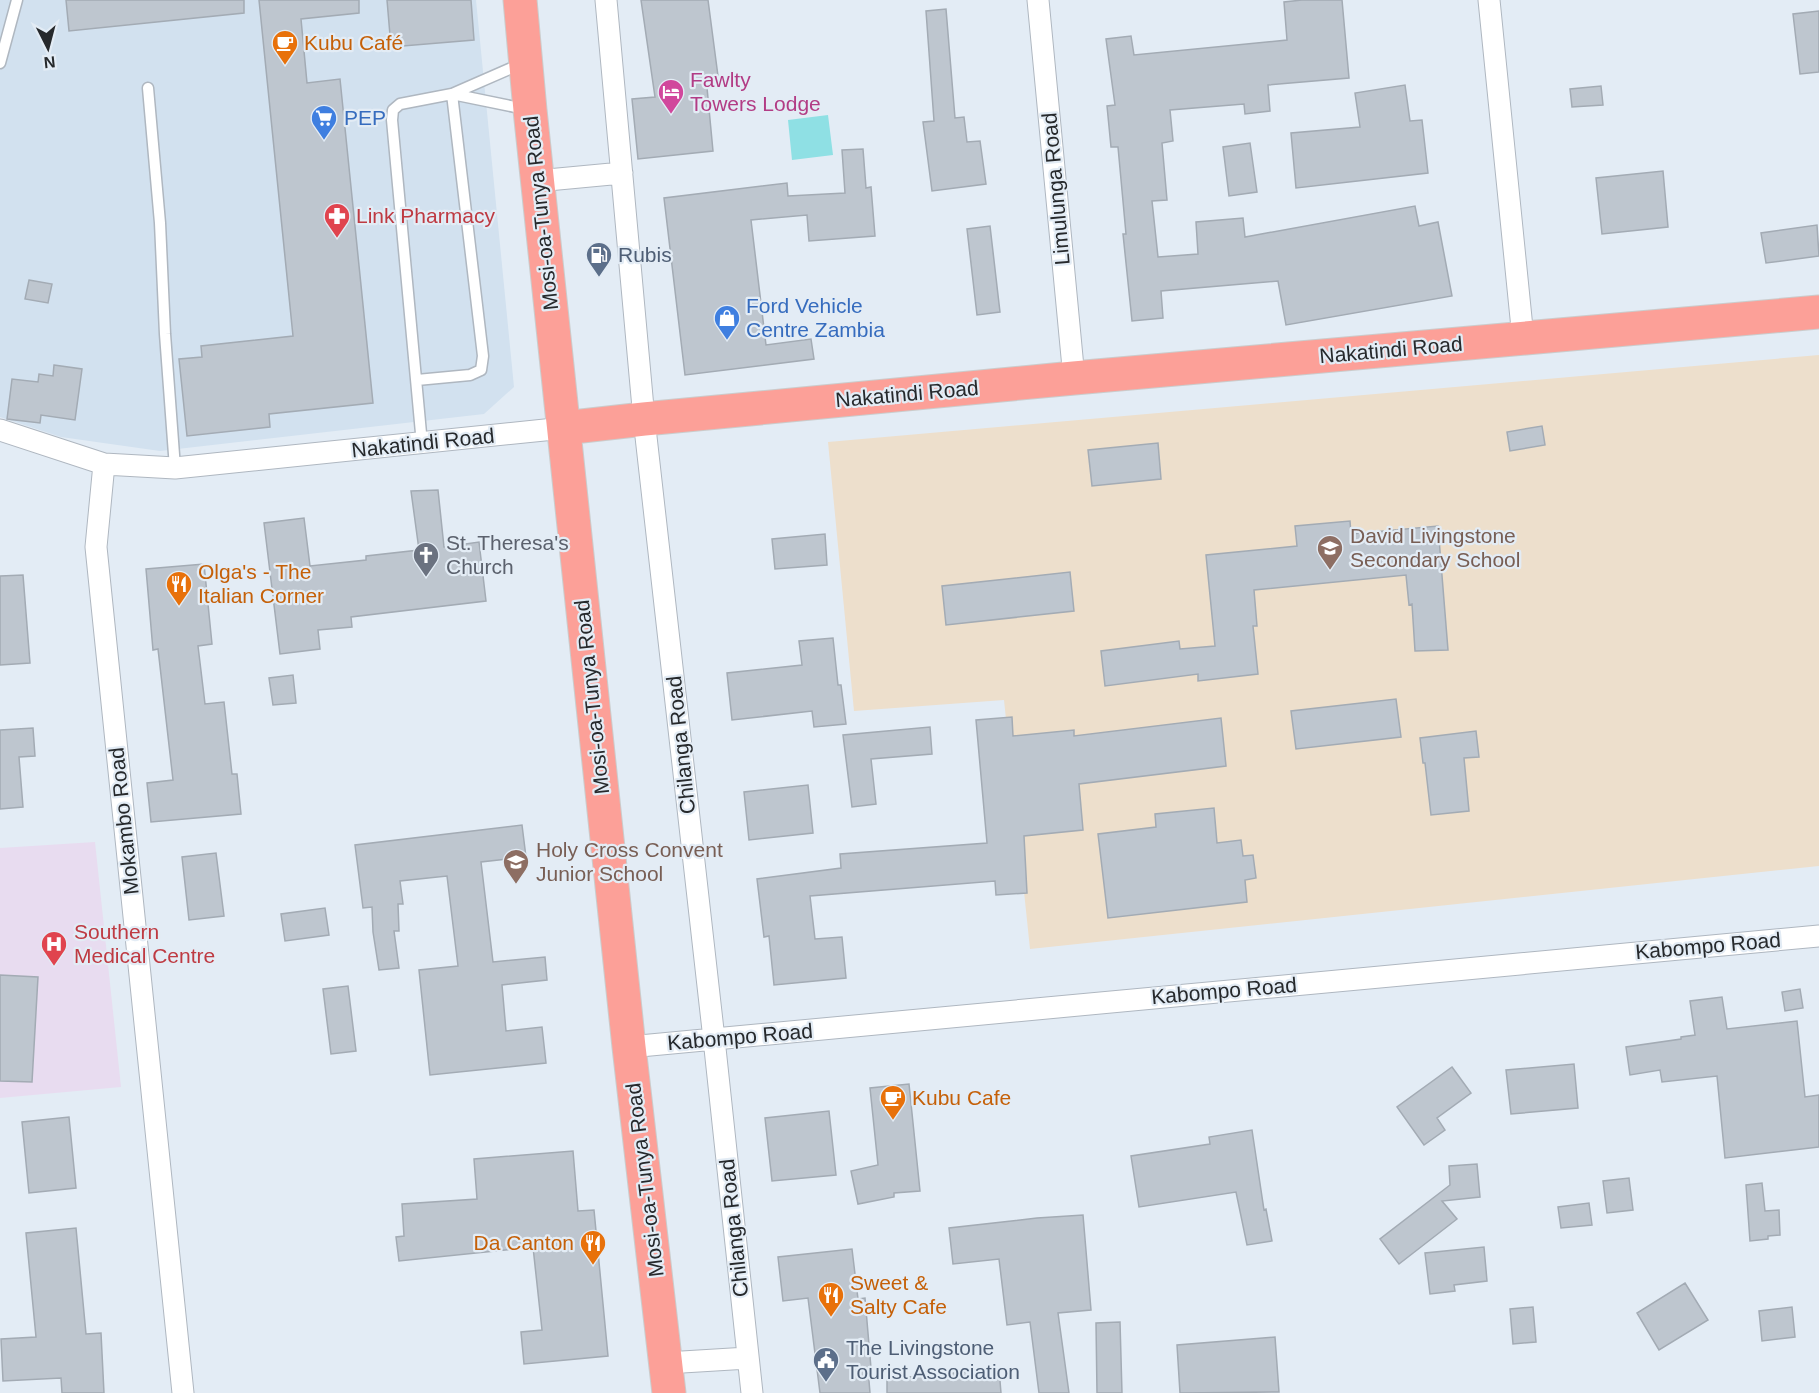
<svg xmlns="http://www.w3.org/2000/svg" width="1819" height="1393" font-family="Arial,sans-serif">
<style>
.built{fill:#d2e1ef}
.education{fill:#eddfcc}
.medical{fill:#e8dcf0}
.water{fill:#8fe0e4}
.building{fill:#bec6cf;stroke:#a3abb4;stroke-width:1.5}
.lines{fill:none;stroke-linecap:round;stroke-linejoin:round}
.service-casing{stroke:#afb7c0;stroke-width:13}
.minor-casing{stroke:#afb7c0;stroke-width:23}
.trunk-casing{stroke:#cbcccc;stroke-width:35}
.service{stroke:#fff;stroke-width:10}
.minor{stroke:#fff;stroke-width:21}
.trunk{stroke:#fca098;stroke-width:33}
.labels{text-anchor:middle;stroke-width:4.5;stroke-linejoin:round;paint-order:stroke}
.food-label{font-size:21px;fill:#c56008;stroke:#e3ecf5;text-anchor:start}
.hotel-label{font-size:21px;fill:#b23c85;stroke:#e3ecf5;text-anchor:start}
.shop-label{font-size:21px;fill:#366cbe;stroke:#e3ecf5;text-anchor:start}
.street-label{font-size:21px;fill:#26292c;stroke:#e3ecf5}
.health-label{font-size:21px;fill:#be3a42;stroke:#e3ecf5;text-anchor:start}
.service-label{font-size:21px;fill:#4e5e75;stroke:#e3ecf5;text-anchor:start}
.education-label{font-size:21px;fill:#785e54;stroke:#e3ecf5;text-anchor:start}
.worship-label{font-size:21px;fill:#5b616d;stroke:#e3ecf5;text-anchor:start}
</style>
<rect width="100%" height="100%" fill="#e3ecf5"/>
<path class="built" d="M0,0H476L514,387L484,414L160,451L61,437L0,417Z"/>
<path class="education" d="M1819,355V866L1030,949L1004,700L854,711L828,442Z"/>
<path class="medical" d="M95,842L121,1087L0,1098V848Z"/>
<path class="water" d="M828,115L833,155L792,160L788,120Z"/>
<path class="building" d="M66,0H244V13L69,31Z
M259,0H359V13L301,19L307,83L340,79L373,403L269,414L270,427L187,436L179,359L202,357L201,346L293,336Z
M387,0H471L474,40L391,47Z
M641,0H708L718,76L706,77L713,151L638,159L632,99L655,97Z
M1302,0H1342L1349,78L1268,85L1270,111L1245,114L1244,104L1170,110L1173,141L1162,143L1167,200L1152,201L1158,257L1198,254L1196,222L1243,218L1245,237L1415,206L1419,226L1438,222L1452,296L1286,325L1278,281L1161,291L1163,318L1132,321L1123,234H1126L1118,147H1111L1107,106L1115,105L1106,39L1131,36L1134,55L1287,40L1284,2Z
M946,9L955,118L964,117L967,142L980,141L986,184L932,191L923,122L934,121L926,11Z
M1819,11V72L1800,74L1793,14Z
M1405,85L1410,121L1422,120L1428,173L1296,188L1291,133L1360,127L1355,93Z
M1601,86L1603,105L1572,107L1570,89Z
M1250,143L1257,192L1229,196L1223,147Z
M863,149L866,188L871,187L875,236L809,241L807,215L751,220L766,345L811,339L814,359L685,375L664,198L787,183L788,196L845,193L842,150Z
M1663,171L1668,227L1602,234L1596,178Z
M1817,225L1819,256L1766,263L1761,233Z
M990,226L1000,312L977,315L967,229Z
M29,280L52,284L48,303L25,299Z
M54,365L82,369L75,420L41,415L40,423L7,419L12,379L38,382L39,374L53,376Z
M1542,426L1545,445L1510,451L1507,432Z
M1158,443L1161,479L1092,486L1088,450Z
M438,490L444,547L479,542L486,601L351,617L352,627L318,630L320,649L280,654L264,523L304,518L310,566L366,560V556L419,550L411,491Z
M1350,521L1351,534L1438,526L1448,650L1415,651L1412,604L1409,605L1406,575L1254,590L1257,626H1253L1258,674L1198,681V674L1105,686L1101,651L1179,641L1180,649L1215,646L1206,555L1297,546L1295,526Z
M825,534L827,565L775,569L772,539Z
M204,564L212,644L198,646L205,704L224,702L232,774H237L241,814L151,822L147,783L173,780L158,649L153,650L146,569Z
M1070,572L1074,611L946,625L942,586Z
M23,575L30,663L0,665V576Z
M833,638L838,685H841L846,724L814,727L812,711L732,720L727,673L802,665L799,641Z
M293,675L296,703L273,705L269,678Z
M1396,699L1401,737L1296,749L1291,711Z
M1012,717L1013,736L1074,730V736L1221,718L1226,766L1079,784L1083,830L1024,836L1027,893L996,895L995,881L810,896L815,939L842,937L846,978L774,985L769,936L764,937L757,879L841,868L840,854L987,843L976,720Z
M930,727L932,754L871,759L876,804L852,807L843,735Z
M33,728L35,756L19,757L23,807L0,809V730Z
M1476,731L1479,757L1464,758L1469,811L1431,815L1425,763H1423L1420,738Z
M808,785L813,833L749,840L744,792Z
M1214,808L1217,843L1241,840L1243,856L1253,855L1256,878L1245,880L1247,902L1108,918L1098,834L1156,827L1155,814Z
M522,825L526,857L481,862L493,962L545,957L547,980L502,985L506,1031L542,1027L546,1063L430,1075L419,970L458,966L447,876L400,881L403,904H398L399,931H394L399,968L379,970L373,932L372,907L363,908L355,845Z
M216,853L224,916L189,920L182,857Z
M325,908L329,935L285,941L281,914Z
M0,975L38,977L32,1082L0,1081Z
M348,986L356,1051L331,1054L323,989Z
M1800,989L1803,1008L1785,1011L1782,992Z
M1722,997L1727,1029L1797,1021L1805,1097L1819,1095V1147L1725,1158L1717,1076L1662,1082L1660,1070L1630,1075L1626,1047L1681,1039V1037L1695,1035L1690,1001Z
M1574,1064L1578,1108L1511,1114L1506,1070Z
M1452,1067L1471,1093L1437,1118L1445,1130L1424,1145L1397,1107Z
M909,1084L920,1191L894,1193V1197L858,1204L851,1171L878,1165L870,1088Z
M829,1111L836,1175L772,1181L765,1118Z
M69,1117L76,1188L29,1193L22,1122Z
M1252,1130L1264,1210L1266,1209L1272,1241L1247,1245L1236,1192L1139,1207L1131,1156L1210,1144L1209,1137Z
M573,1151L578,1211L594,1210L608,1356L524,1364L521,1332L542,1330L533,1247L399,1261L396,1237L404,1236L402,1204L477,1199L474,1159Z
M1477,1164L1480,1197L1442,1201L1457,1219L1399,1264L1380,1239L1450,1185L1449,1166Z
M1629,1178L1633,1210L1607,1213L1603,1181Z
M1762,1183L1765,1211L1779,1210L1780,1235L1768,1236V1239L1750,1241L1746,1185Z
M1589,1203L1592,1225L1561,1228L1558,1207Z
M1083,1215L1091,1310L1058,1313L1069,1393H1039L1030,1322L1007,1325L999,1259L953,1264L949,1228L1037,1218Z
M76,1228L86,1334L101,1333L104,1393H62L61,1378L3,1381L1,1339L36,1337L26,1233Z
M1484,1247L1487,1281L1454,1285L1455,1291L1430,1294L1425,1253Z
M852,1249L858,1299L865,1298L871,1368L868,1369L870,1393H820L808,1298L783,1301L778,1257Z
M1685,1283L1708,1320L1659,1350L1637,1313Z
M1533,1307L1536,1342L1513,1344L1510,1309Z
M1792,1307L1795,1337L1762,1341L1759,1311Z
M1120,1322L1122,1393H1097L1096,1323Z
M1275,1337L1279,1392L1180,1393L1177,1345Z
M999,1369L1001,1393H887V1379Z"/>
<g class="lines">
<g class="service-casing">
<path id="service" d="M0,63L17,0
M148,88L160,223L165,334L175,468
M452,94L525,109
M417,380L470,375L481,370L483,356L452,94
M422,444L392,120L393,110L400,104L452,94L523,63"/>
</g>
<g class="minor-casing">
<path id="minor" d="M606,0L644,419L714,1039L752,1393
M1038,0L1074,378
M1489,0L1523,338
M537,181L622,173
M0,430L104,464L175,468L564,428
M104,464L96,547L183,1393
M629,1047L1819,936
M666,1363L748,1358"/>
</g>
<g class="trunk-casing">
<path id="trunk" d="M520,0L530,110L629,1047L669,1393
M564,428L644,419L1074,378L1819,312"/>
</g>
<use href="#service" class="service"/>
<use href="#minor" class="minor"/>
<use href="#trunk" class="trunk"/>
</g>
<defs>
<g id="cafe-pin" transform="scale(1.35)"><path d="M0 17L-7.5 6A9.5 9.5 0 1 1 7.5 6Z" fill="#e8710a" stroke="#e3ecf5"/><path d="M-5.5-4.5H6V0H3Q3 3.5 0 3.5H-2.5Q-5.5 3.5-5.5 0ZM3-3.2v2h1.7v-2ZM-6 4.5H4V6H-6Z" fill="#fff"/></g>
<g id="hotel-pin" transform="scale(1.35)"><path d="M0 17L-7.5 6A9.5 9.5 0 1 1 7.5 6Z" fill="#d1479c" stroke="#e3ecf5"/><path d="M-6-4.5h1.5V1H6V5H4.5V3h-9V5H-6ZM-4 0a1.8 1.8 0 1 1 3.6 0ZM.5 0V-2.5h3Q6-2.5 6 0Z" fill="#fff"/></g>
<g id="supermarket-pin" transform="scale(1.35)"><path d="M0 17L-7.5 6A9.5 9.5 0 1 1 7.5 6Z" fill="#3f7fe0" stroke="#e3ecf5"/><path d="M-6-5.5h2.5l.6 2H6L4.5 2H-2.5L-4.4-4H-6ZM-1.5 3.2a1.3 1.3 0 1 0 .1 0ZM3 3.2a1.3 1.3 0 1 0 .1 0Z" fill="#fff"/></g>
<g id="pharmacy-pin" transform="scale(1.35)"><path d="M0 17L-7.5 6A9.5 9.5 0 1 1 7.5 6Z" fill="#e0444e" stroke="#e3ecf5"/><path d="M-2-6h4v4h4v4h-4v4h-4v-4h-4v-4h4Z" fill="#fff"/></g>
<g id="fuel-pin" transform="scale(1.35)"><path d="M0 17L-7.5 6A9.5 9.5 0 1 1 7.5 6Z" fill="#5c6f8a" stroke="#e3ecf5"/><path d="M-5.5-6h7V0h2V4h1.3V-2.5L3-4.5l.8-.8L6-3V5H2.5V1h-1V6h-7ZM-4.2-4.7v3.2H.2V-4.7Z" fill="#fff"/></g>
<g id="shop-pin" transform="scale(1.35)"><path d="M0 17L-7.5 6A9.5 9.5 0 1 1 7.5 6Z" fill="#3f7fe0" stroke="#e3ecf5"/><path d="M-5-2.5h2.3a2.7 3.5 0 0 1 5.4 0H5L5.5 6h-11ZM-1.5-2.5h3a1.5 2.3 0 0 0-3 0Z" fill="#fff"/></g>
<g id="school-pin" transform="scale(1.35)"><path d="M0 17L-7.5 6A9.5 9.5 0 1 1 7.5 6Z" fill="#8d6e63" stroke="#e3ecf5"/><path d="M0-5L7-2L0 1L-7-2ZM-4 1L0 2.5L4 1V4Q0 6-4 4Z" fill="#fff"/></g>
<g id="church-pin" transform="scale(1.35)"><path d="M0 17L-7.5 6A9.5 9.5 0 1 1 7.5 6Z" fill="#6b7280" stroke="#e3ecf5"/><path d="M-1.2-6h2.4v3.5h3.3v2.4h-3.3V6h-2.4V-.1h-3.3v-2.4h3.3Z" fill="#fff"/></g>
<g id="restaurant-pin" transform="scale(1.35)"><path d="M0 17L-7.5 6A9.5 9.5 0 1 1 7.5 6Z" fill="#e8710a" stroke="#e3ecf5"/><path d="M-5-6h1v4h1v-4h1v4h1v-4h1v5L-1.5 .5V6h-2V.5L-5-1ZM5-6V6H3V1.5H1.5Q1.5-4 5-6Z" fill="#fff"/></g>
<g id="hospital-pin" transform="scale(1.35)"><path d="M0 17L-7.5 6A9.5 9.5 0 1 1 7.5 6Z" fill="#e0444e" stroke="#e3ecf5"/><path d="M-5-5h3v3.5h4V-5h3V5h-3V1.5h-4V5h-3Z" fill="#fff"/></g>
<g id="civic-pin" transform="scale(1.35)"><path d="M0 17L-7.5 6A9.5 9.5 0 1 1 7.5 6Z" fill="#5c6f8a" stroke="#e3ecf5"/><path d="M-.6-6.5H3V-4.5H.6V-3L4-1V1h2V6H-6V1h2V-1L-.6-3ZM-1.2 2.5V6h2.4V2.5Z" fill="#fff"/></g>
</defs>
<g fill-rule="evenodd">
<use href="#cafe-pin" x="285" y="43"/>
<use href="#hotel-pin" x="671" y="92"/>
<use href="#supermarket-pin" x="324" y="118"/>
<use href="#pharmacy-pin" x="337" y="216"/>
<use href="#fuel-pin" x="599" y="255"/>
<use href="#shop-pin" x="727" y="318"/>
<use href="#school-pin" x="1330" y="548"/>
<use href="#church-pin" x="426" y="555"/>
<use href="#restaurant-pin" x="179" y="584"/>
<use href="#school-pin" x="516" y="862"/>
<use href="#hospital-pin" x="54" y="944"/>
<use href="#cafe-pin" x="893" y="1098"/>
<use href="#restaurant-pin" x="593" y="1243"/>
<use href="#restaurant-pin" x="831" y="1295"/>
<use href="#civic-pin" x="826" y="1360"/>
</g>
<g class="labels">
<g class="food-label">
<text x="304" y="50">Kubu Café</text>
<text x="198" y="579">Olga's - The<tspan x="198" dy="24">Italian Corner</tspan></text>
<text x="912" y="1105">Kubu Cafe</text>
<text x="574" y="1250" text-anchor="end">Da Canton</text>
<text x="850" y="1290">Sweet &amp;<tspan x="850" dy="24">Salty Cafe</tspan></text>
</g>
<g class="hotel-label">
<text x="690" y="87">Fawlty<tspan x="690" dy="24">Towers Lodge</tspan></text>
</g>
<g class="shop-label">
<text x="344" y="125">PEP</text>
<text x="746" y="313">Ford Vehicle<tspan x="746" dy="24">Centre Zambia</tspan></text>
</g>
<g class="street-label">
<text transform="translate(1056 189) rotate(-95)" y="7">Limulunga Road</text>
<text transform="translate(541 213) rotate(-96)" y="7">Mosi-oa-Tunya Road</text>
<text transform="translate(1391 350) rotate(-5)" y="7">Nakatindi Road</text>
<text transform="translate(907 394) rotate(-5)" y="7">Nakatindi Road</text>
<text transform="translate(423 443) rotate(-6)" y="7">Nakatindi Road</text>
<text transform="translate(592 697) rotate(-96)" y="7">Mosi-oa-Tunya Road</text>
<text transform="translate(681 745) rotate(-96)" y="7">Chilanga Road</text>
<text transform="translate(124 821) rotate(-96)" y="7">Mokambo Road</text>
<text transform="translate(1708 946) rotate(-5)" y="7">Kabompo Road</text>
<text transform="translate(1224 991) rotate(-5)" y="7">Kabompo Road</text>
<text transform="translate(740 1037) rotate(-5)" y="7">Kabompo Road</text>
<text transform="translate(645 1180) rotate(-97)" y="7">Mosi-oa-Tunya Road</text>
<text transform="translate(734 1228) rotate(-96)" y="7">Chilanga Road</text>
</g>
<g class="health-label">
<text x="356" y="223">Link Pharmacy</text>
<text x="74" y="939">Southern<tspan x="74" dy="24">Medical Centre</tspan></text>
</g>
<g class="service-label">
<text x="618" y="262">Rubis</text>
<text x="846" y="1355">The Livingstone<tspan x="846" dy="24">Tourist Association</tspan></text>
</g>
<g class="education-label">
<text x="1350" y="543">David Livingstone<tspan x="1350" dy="24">Secondary School</tspan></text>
<text x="536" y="857">Holy Cross Convent<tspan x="536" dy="24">Junior School</tspan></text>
</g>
<g class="worship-label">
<text x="446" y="550">St. Theresa's<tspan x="446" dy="24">Church</tspan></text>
</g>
</g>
<g transform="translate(48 48) rotate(174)" stroke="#e3ecf5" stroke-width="4.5" paint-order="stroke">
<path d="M0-4.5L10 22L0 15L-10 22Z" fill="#26292c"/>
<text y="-9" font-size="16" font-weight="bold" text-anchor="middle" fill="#26292c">N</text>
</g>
</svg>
